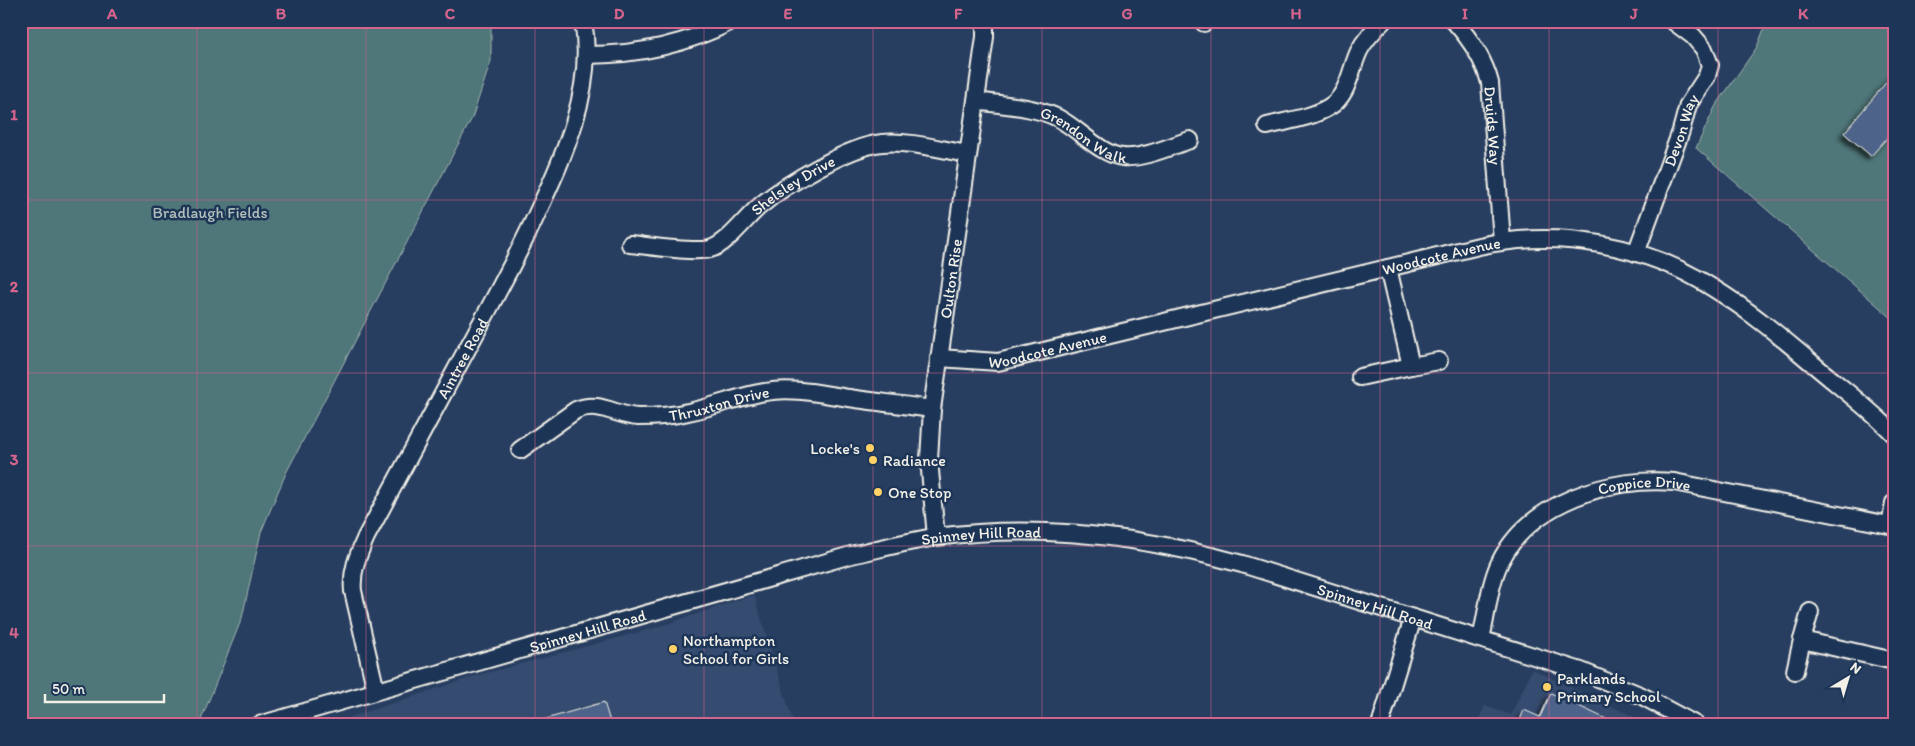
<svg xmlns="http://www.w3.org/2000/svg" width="1915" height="746" font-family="Itim,sans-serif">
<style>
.built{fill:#364c6f}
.green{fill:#4f7678;stroke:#a2b4b0}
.building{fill:#4d648a;stroke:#f4f1e8;filter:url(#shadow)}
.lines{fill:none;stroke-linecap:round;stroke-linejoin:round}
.minor-casing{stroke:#f4f1e8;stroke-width:20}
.minor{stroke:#1d3557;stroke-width:16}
.grid{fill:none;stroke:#d4648c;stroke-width:1;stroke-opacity:0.55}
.poi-dot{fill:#ffd166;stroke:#1d3557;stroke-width:2}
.labels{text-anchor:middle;stroke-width:5;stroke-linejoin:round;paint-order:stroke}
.street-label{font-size:16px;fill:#f4f1e8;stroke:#1d3557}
.park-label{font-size:16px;fill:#b2c0bb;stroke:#1d3557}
.poi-label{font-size:16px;fill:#f4f1e8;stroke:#1d3557;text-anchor:start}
.neatline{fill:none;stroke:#d4648c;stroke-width:2}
.grid-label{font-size:16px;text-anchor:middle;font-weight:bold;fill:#d4648c}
</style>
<defs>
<filter id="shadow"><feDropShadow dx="-4.5" dy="4.5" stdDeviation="2.5" flood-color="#0009"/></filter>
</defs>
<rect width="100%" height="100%" fill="#273e61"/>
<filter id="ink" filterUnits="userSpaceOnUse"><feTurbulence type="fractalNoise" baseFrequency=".02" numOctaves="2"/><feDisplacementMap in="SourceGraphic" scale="10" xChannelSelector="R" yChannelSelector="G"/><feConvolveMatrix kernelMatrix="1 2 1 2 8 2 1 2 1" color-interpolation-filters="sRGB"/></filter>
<g filter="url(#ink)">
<path class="built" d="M754,595L794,725H327L472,677L658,627Z
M1532,669L1651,725H1476L1485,706L1511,715Z"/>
<path class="green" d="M21,21H491V61L472,118L286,473L261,532L242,618L199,725H21Z
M1767,21H1894V320L1696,148L1715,107L1757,47Z"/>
<path class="building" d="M1894,73V130L1871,156L1844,133Z
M1551,693L1619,725H1518L1524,710L1540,717Z
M604,702L611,725H540L539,721Z"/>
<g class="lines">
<g class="minor-casing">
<g id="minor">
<path d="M1204,21V23"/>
<path id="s1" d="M1454,21C1471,40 1484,59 1490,83L1502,241"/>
<path d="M586,55C637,55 686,45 732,21"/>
<path id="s2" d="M976,101C1002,105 1034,106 1058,118C1079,129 1101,155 1123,157C1143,159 1171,146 1190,140"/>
<path d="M1267,126C1286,121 1311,118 1329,107C1349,95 1350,70 1359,51C1365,39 1374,30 1383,21"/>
<path id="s3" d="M630,244C649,246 693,253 710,249C728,244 746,217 761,205C786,184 850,146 882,143C907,140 943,150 968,154"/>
<path id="s4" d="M1636,253L1681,131L1688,105L1707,76L1710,65L1704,49L1693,36L1673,21"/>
<path d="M1388,268L1411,366L1439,361"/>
<path id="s5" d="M939,358L998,362L1479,246C1559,229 1644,244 1713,288C1749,310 1781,337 1813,364C1840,387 1869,408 1894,434"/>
<path d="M1360,377L1411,366"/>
<path id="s6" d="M520,450L576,410C600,400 615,416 638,417C654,417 672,416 688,412C714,407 739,396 765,392C793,387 821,394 849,398C876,402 904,405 932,409"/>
<path d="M1890,525L1894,503"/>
<path id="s7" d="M936,537L929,459L932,409L985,37V21"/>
<path d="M1810,612L1802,640L1894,661"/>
<path id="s8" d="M1481,639C1487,614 1489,585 1500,562C1530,502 1611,476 1674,482L1894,526"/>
<path d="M1795,671L1802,640"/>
<path id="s9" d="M376,691L353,591C351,571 358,555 366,537C397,479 428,421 459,364C485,316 511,269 534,220C562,160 596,89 583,21"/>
<path id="s10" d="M259,725L851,555C879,549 908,541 936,537C1040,523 1142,536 1242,564L1581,671L1642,696L1696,725"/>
<path d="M1380,725L1413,618"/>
</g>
</g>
<use href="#minor" class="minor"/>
</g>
</g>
<path class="grid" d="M197,21V725M366,21V725M535,21V725M704,21V725M873,21V725M1042,21V725M1211,21V725M1380,21V725M1549,21V725M1718,21V725M21,200H1894M21,373H1894M21,546H1894"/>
<g class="poi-dot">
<circle cx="870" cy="448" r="5"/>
<circle cx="873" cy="460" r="5"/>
<circle cx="878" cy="492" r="5"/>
<circle cx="673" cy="649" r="5"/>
<circle cx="1547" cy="687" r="5"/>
</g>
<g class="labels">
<g class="street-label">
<text dy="6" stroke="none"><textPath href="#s1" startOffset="115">Druids Way</textPath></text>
<text dy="6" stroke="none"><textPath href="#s4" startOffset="131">Devon Way</textPath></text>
<text dy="6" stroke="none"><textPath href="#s2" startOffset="115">Grendon Walk</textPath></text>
<text dy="6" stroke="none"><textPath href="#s3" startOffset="186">Shelsley Drive</textPath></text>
<text dy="6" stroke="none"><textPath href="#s5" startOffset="515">Woodcote Avenue</textPath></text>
<text dy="6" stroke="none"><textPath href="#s7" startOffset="260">Oulton Rise</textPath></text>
<text dy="6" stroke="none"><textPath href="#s5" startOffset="110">Woodcote Avenue</textPath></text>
<text dy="6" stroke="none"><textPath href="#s9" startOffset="362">Aintree Road</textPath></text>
<text dy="6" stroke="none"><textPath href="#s6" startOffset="215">Thruxton Drive</textPath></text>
<text dy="6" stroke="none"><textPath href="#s8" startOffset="252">Coppice Drive</textPath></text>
<text dy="6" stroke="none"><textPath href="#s10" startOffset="748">Spinney Hill Road</textPath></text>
<text dy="6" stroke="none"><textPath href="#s10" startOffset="1152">Spinney Hill Road</textPath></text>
<text dy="6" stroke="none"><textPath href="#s10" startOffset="342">Spinney Hill Road</textPath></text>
</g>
<g class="park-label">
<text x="210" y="218">Bradlaugh Fields</text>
</g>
<g class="poi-label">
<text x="860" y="454" text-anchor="end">Locke's</text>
<text x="883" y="466">Radiance</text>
<text x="888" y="498">One Stop</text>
<text x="683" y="646">Northampton<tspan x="683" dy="18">School for Girls</tspan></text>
<text x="1557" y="684">Parklands<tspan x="1557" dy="18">Primary School</tspan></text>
</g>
</g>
<rect width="1915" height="746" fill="none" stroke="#1d3557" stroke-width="55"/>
<g transform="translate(1848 678) rotate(38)" stroke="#1d3557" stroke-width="4" paint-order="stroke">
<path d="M0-4L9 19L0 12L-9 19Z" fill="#f4f1e8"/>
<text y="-8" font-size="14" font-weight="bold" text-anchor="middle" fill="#f4f1e8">N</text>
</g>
<path d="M45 694v8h119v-8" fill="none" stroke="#f4f1e8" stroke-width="2.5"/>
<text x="52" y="694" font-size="15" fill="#f4f1e8" stroke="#1d3557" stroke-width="4" paint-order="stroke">50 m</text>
<rect x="28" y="28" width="1860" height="690" class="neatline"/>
<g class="grid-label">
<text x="112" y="19">A</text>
<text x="281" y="19">B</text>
<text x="450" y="19">C</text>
<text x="619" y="19">D</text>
<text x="788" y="19">E</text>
<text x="958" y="19">F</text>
<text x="1127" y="19">G</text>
<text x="1296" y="19">H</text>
<text x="1465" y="19">I</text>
<text x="1634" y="19">J</text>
<text x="1803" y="19">K</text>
<text x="14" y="120">1</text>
<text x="14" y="292">2</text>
<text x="14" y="465">3</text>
<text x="14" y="638">4</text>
</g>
</svg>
